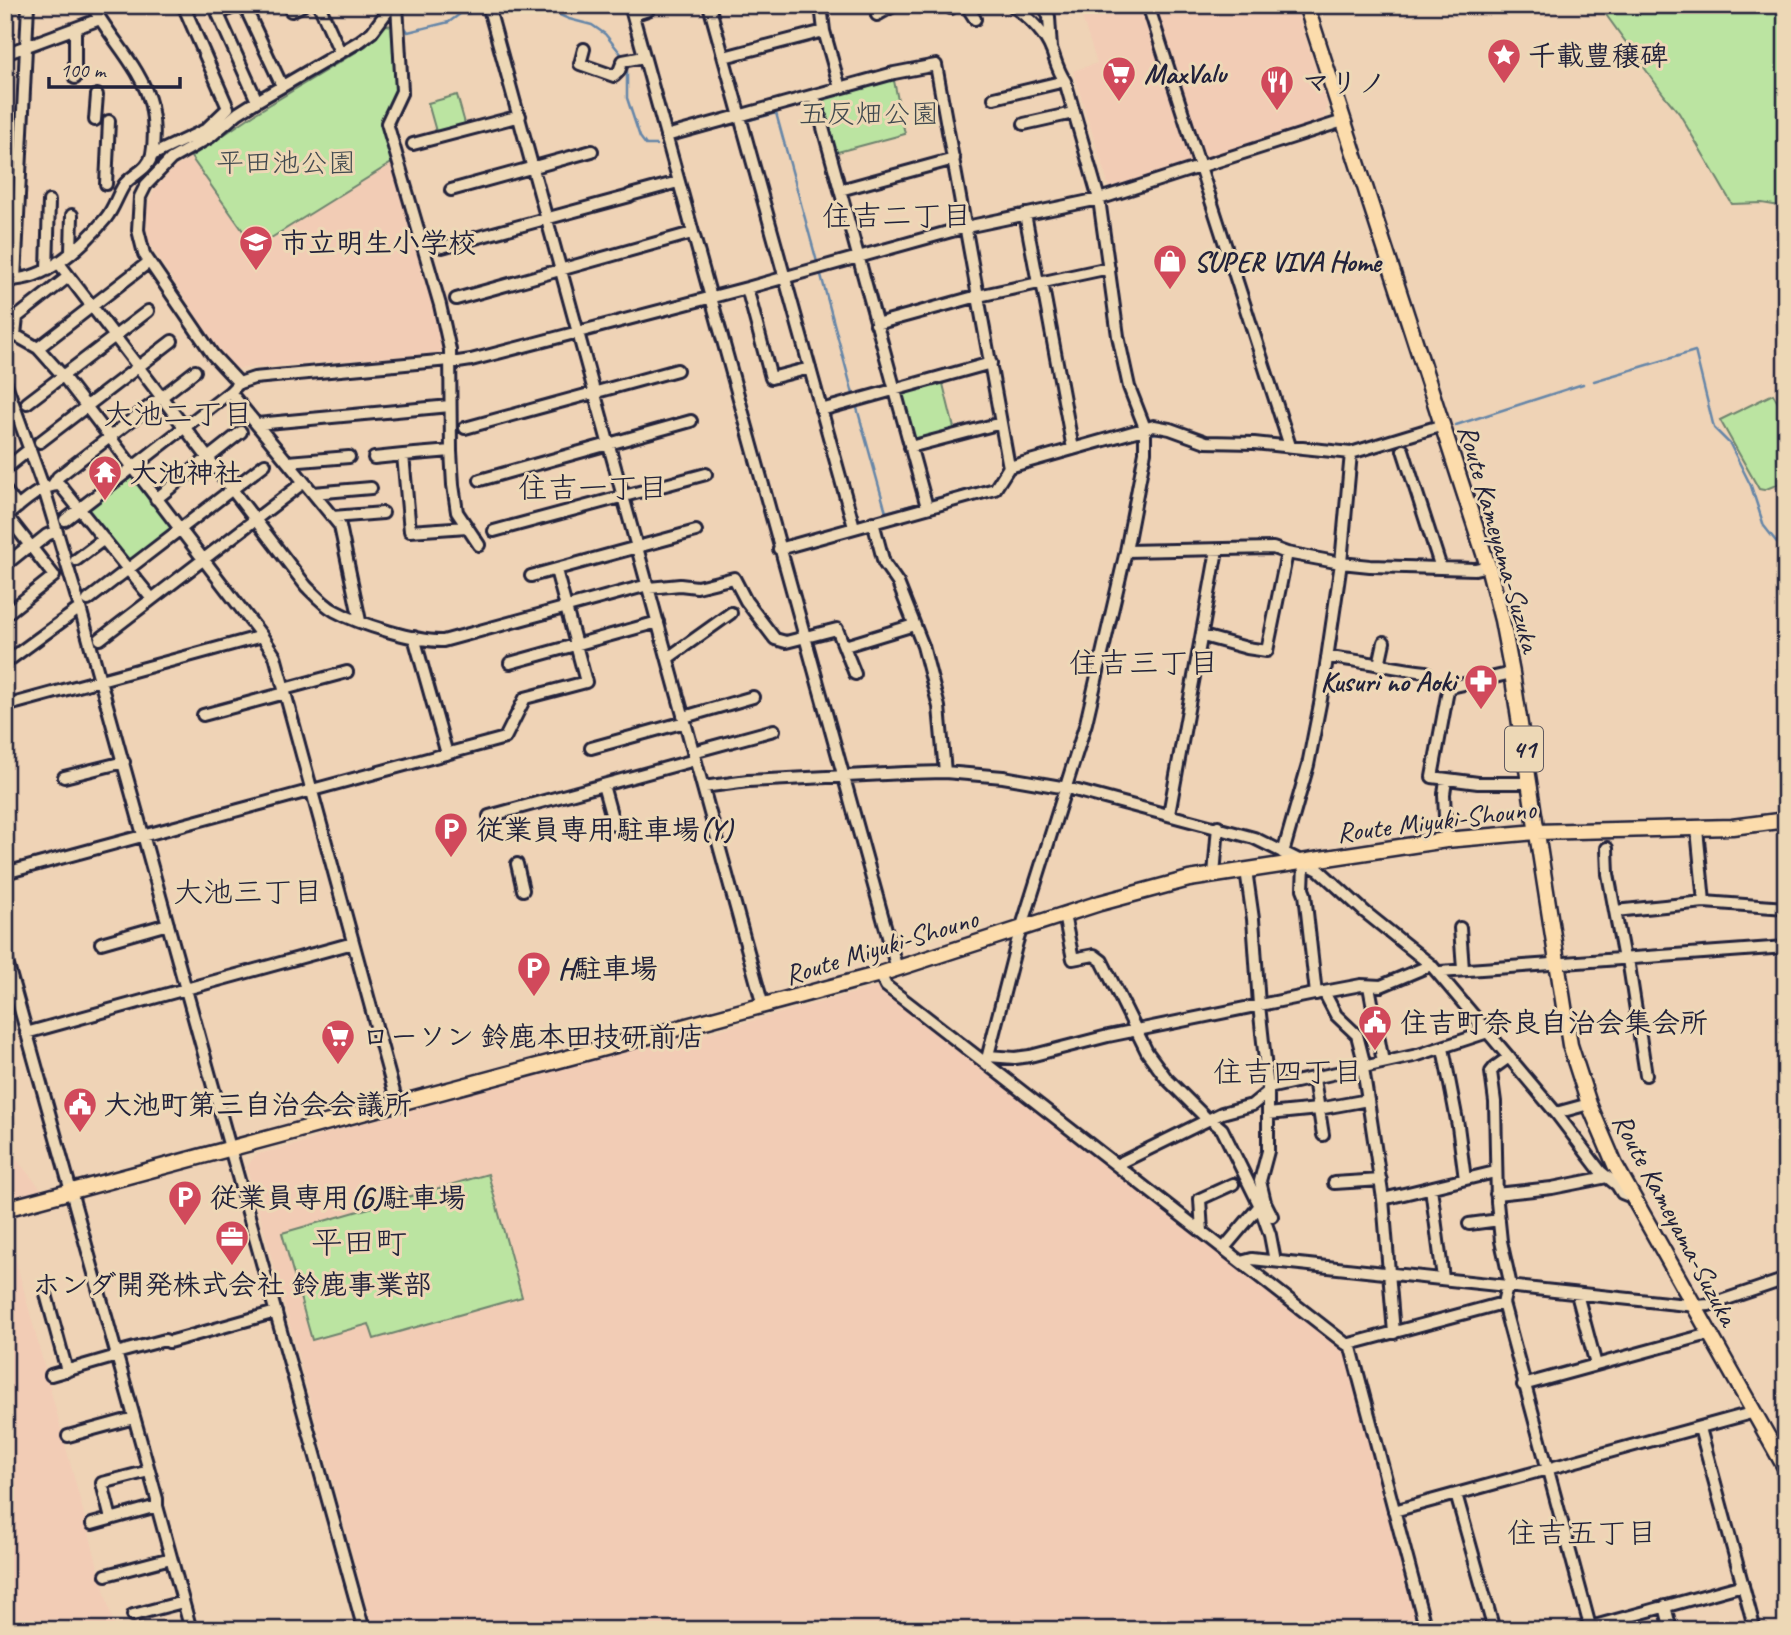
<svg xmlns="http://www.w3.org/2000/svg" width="1791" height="1635" font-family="Caveat,'Klee One',sans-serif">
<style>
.built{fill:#f2ccb5}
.green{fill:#bbe4a1;stroke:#6e836e;stroke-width:2}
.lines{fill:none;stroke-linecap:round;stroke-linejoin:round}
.stream{stroke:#6686a8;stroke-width:2.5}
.minor-casing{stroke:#22223b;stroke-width:16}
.major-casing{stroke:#22223b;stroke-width:19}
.minor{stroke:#edd8b6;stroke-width:10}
.major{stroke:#fcdcac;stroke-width:14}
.labels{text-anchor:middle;stroke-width:6;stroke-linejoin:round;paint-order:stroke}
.shield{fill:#edd8b6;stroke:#5f5960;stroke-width:2}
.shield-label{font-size:26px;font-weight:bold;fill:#22223b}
.poi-label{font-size:28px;font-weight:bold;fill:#22223b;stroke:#edd8b6;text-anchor:start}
.park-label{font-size:28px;fill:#41494f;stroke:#edd8b6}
.street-label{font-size:28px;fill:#22223b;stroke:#edd8b6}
.neighbourhood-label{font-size:30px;fill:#22223b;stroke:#edd8b6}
.quarter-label{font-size:32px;fill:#22223b;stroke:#edd8b6}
</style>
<rect width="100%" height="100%" fill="#efd3b6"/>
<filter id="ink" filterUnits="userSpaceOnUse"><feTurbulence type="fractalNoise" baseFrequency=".0143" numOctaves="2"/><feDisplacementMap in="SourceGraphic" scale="14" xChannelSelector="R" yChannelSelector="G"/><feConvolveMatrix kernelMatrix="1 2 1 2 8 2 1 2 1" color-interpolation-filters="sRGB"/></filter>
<g filter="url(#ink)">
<path class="built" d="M1078,5H1295L1327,103L1325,119L1110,190L1073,71L1097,63Z
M191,157L255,248L393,162L444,348L440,353L235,369L215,344L148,242L146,209L154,190L173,169Z
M880,986L1348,1353L1423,1630H373L247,1168L255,1155L306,1142L320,1135L687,1034L689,1038Z
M5,1146L42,1190L5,1199Z
M5,1224H6L115,1630H5Z"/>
<path class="green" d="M1599,5H1786V207L1762,203L1732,204L1679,113L1664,95Z
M386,25L392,26L397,88L381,123L393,162L255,248L191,157L256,113L366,46Z
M893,76L905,134L834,153L820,98Z
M457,95L466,127L437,135L428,103Z
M942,380L955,432L917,442L913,439L901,395L904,390Z
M1773,394L1786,417V481L1764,490L1759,489L1720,420Z
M130,472L173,527L172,531L131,565L84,510Z
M488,1174L522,1297L374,1339L369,1324L312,1340L282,1233Z"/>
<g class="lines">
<path class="stream" d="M537,5L569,19L592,25L605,34L622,55
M402,23L408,32L449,22L460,14L477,12L481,8
M627,65V98L640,137L646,145H656
M746,121L776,113L817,262
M678,139L737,123
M821,275L853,394
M1594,381L1695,351L1714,428L1730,444L1751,486L1764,526L1786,554
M857,408L886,512L917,504
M1456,425L1583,384
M1150,434L1165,433
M1225,448H1239
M1014,472L1141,436
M933,499L989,484"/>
<g class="minor-casing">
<path id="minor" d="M179,5L184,7L228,108L205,130
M238,5L218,14L257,101
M239,5L245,7L282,86
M319,5L340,52
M397,5L402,91L387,123L440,305L450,350L451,451L453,485L457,512L479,545
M488,5L763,1006
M630,5L897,969
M709,5L854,527
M821,5L824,31L840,88
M966,5L975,19
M1044,5L1049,17L1051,49
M1148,5L1290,446
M951,8L954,5
M291,11L303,5
M633,15L648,10V5
M877,15L895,5
M75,29V78
M584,49L580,64L614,76L619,71L623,61L644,57
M5,54L100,19
M724,57L824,31
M814,95L927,507
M994,98L1065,81
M95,120L97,95
M1024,124L1073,113
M666,136L894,73L936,65L1009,467
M413,144L520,116
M152,155L205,130L208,134
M106,184L109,121
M451,190L592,151
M840,190L954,159
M630,195L678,182
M1025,214L1038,283
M442,247L630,196
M71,252L72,215
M58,262L306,586C315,595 324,605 335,611C359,624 417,642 443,641L648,585
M47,270L49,201
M5,279C43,284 83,246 106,218C114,208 117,196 124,185C132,174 149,170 152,154C155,140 154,120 151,106C142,68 110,39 92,5
M15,280L28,5
M1042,282L1073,449
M747,288L771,378L810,368
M456,299L692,233
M876,324L978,296L1109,268
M15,335L17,317L68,277
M5,338L15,335L38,348L63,376L262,636L275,656L397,1103
M38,348L149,262
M5,381L44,489L80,608L364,1630
M239,383L213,355L144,254L138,230L140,197L146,185L171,159L210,137L238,113L257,101L360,41L372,32L392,5
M27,403L148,311
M821,410L991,363
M257,424L450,406
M465,428L677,370
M40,442L172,341
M910,447L1001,423
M1403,450L1441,568
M451,451L403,455L410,531L467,527
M1351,453L1341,563L1370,566L1475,569L1488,566
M374,458L403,455
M288,462L349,457
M5,469L30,449
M480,480L691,421
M53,485L58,477L195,371
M5,490L18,507
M313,493L371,488
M156,499L241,432
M5,517C20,506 41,484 60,485L152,599
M333,517L383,513
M65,520L230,392
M873,522L884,563L898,583L923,646L939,707L945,772
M494,531L706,474
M32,547L47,535L56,531
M779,549L995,489L1009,467L1154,426L1170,429L1206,442L1254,443L1351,453L1443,425
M1126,551L1273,548L1287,553L1341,563L1321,699L1308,765L1283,853
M76,560L104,539
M5,565L30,545
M531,576L696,531
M649,588L680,585L697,587L734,578L746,601L775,639L786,642L837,629L855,674
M88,600L265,464
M5,615L54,576L7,516
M360,621L340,526L230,392L239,383L254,378L449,360L458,362L471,360L747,288L966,227L1099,199L1343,121
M1203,636L1247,648L1267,651L1287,553
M414,637L447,754
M100,639L304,482
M845,646L914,625
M1327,657C1360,660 1392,668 1426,672
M668,658L731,613
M5,663L80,608
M510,663L658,622
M1379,665L1384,642
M1512,673L1451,687L1448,690L1432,777L1478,783H1529
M284,689L347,672
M5,706L262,636
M203,715L285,693
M684,717L753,697
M591,748L685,722
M693,752L774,730
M64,777L124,762
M603,785L614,825
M703,787L748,781L905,773L945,772L1003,777L1067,788L1254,838L1319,870L1365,912L1431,965L1556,1113L1601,1172L1617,1185L1622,1193L1632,1197
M1169,814L1217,550
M489,816L695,760
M1697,829L1704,902
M1446,840L1444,794L1446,780
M1607,848L1608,874L1624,959
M517,864L523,890
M1304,864L1303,889L1305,894L1316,994
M1246,870L1253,919L1259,1005L1268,1088V1151L1260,1181L1265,1202L1272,1216
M5,873L505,738L525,698L586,682L556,570
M1214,875L1218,826
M1615,911L1704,902L1786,908
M1064,915L1073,959L1094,955L1102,961L1147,1052L1166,1078L1208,1120
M1460,928L1463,969
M101,943L168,924
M5,955L157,1499V1506L191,1630
M1628,959L1646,1075
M1440,972L1786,947
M880,974L886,986L907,1002L1346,1344H1350L1426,1630
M1369,986L1383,1062
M1324,992L1336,1015L1357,1035L1365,1066
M26,1033L353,943
M1443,1048L1458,1126L1465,1179
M988,1056L1015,1058L1030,1056L1108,1036L1324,992L1361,985L1381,986L1431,965
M1509,1057L1495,1067L1491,1072L1495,1102L1497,1202L1501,1241L1511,1286
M986,1063L1017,942L1086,723L1126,551L1145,452V428L1129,387L1118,336L1099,199L1065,81C1058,71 1056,62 1052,51C1045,32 1028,17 1012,5
M1363,1068L1383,1199L1394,1333
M1314,1079L1323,1135
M1268,1088L1418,1055L1488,1032
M1556,1113L1589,1104
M1268,1114L1318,1109L1368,1100
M1210,1119L1222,1129L1259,1204L1270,1235L1275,1261
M1116,1165L1222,1113L1252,1105L1268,1092
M1334,1183L1381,1180
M1431,1188L1443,1278
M1496,1194L1552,1188L1607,1177
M1383,1199L1495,1172
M1469,1224L1499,1220
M1202,1232L1200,1199L1233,1184
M1224,1248L1262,1203
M1241,1262L1252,1259L1696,1306L1709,1305L1786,1279
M1507,1286L1503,1303L1591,1630
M46,1294L67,1371
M1577,1294L1596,1365
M1350,1344L1503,1303
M116,1353L165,1340L169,1342L276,1312
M51,1375L117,1356
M1523,1385L1709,1334
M1700,1428L1755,1630
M68,1436L134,1418
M1456,1494L1494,1630
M1394,1511L1755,1412
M111,1519L102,1483L149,1471
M92,1524L157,1506
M106,1575L171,1558
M1665,1606L1671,1630
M133,1615L183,1602
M1580,1630L1743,1585"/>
</g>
<g class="major-casing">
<path id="major" d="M1306,5L1488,566L1502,620L1512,673L1570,1045L1589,1104L1615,1165L1786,1469
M5,1209L880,974L1100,903L1189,879L1446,840L1536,832L1732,827L1786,820"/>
</g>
<use href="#minor" class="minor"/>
<use href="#major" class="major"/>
</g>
</g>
<defs>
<g id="sight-pin" transform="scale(1.75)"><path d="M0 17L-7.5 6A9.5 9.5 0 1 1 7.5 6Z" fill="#d1495b" stroke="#edd8b6"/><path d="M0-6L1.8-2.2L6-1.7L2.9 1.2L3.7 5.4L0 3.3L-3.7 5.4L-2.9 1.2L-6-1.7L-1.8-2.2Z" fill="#fff"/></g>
<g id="supermarket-pin" transform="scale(1.75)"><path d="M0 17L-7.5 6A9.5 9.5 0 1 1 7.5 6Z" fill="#d1495b" stroke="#edd8b6"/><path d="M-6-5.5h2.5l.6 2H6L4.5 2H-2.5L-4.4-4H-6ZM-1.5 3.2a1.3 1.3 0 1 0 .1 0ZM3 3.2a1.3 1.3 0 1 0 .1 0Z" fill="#fff"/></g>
<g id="restaurant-pin" transform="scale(1.75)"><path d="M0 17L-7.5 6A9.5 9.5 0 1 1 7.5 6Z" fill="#d1495b" stroke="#edd8b6"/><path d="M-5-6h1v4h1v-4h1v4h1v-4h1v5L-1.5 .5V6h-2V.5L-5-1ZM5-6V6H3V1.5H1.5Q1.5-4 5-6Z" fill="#fff"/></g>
<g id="school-pin" transform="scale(1.75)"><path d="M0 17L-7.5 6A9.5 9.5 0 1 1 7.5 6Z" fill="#d1495b" stroke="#edd8b6"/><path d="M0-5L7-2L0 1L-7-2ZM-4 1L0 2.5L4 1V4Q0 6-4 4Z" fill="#fff"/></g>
<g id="shop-pin" transform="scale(1.75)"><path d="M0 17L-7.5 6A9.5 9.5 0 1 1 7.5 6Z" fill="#d1495b" stroke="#edd8b6"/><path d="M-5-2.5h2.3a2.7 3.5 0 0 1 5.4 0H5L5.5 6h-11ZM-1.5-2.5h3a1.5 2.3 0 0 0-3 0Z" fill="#fff"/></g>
<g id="temple-pin" transform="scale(1.75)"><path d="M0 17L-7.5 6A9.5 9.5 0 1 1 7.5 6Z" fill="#d1495b" stroke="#edd8b6"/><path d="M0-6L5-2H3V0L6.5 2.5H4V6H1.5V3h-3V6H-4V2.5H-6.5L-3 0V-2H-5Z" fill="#fff"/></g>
<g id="pharmacy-pin" transform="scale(1.75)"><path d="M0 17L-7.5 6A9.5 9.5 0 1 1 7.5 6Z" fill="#d1495b" stroke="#edd8b6"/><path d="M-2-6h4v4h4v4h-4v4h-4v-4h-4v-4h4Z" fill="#fff"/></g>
<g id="parking-pin" transform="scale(1.75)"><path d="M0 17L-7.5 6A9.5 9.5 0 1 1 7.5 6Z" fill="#d1495b" stroke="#edd8b6"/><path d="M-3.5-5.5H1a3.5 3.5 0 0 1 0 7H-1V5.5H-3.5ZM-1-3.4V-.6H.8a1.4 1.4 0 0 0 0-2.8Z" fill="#fff"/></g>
<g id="civic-pin" transform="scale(1.75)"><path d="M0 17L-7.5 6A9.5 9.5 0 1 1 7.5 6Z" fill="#d1495b" stroke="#edd8b6"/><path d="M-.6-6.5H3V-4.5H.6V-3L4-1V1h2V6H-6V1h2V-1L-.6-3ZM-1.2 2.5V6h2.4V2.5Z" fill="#fff"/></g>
<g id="office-pin" transform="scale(1.75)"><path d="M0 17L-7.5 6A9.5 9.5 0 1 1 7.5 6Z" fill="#d1495b" stroke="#edd8b6"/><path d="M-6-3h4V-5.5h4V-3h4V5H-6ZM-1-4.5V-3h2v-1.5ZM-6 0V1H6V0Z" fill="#fff"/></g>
</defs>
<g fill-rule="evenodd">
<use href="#sight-pin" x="1504" y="55"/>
<use href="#supermarket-pin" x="1119" y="73"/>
<use href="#restaurant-pin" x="1277" y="82"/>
<use href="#school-pin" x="256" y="242"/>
<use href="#shop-pin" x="1170" y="261"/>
<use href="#temple-pin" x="105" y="472"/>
<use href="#pharmacy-pin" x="1481" y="681"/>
<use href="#parking-pin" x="451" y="829"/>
<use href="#parking-pin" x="534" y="968"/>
<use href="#civic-pin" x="1375" y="1022"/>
<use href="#supermarket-pin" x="338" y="1036"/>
<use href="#civic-pin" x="80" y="1104"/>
<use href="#parking-pin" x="185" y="1197"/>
<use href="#office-pin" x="232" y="1237"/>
</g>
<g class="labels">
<rect class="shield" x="1505" y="726.5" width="38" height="45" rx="5"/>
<g class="shield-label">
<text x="1524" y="758">41</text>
</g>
<g class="poi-label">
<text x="1528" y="65">千載豊穣碑</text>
<text x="1144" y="83">MaxValu</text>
<text x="1302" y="92">マリノ</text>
<text x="280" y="252">市立明生小学校</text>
<text x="1194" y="271">SUPER VIVA Home</text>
<text x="130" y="482">大池神社</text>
<text x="1456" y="691" text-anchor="end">Kusuri no Aoki</text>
<text x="476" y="839">従業員専用駐車場(Y)</text>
<text x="558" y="978">H駐車場</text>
<text x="1400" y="1032">住吉町奈良自治会集会所</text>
<text x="362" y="1046">ローソン 鈴鹿本田技研前店</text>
<text x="104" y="1114">大池町第三自治会会議所</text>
<text x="210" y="1207">従業員専用(G)駐車場</text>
<text x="232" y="1294" text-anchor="middle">ホンダ開発株式会社 鈴鹿事業部</text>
</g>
<g class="park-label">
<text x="869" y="123">五反畑公園</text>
<text x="286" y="172">平田池公園</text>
</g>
<g class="street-label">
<text transform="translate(1500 538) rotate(74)" y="10">Route Kameyama-Suzuka</text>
<text transform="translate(1436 820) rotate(-7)" y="10">Route Miyuki-Shouno</text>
<text transform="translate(881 946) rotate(-17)" y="10">Route Miyuki-Shouno</text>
<text transform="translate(1676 1219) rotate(62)" y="10">Route Kameyama-Suzuka</text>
</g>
<g class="neighbourhood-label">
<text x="897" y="226">住吉二丁目</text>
<text x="178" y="424">大池二丁目</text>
<text x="593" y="498">住吉一丁目</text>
<text x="1144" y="673">住吉三丁目</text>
<text x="248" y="902">大池三丁目</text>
<text x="1288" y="1082">住吉四丁目</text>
<text x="1582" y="1543">住吉五丁目</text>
</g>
<g class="quarter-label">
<text x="359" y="1253">平田町</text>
</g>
</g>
<rect width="1791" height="1635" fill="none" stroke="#edd8b6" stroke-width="28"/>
<rect x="14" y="14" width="1763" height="1607" fill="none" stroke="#22223b" stroke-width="2.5" filter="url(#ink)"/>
<path d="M49 77v10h131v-10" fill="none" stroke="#22223b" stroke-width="3.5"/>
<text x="60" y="77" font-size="21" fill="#22223b" stroke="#edd8b6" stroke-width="5" paint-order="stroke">100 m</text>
</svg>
